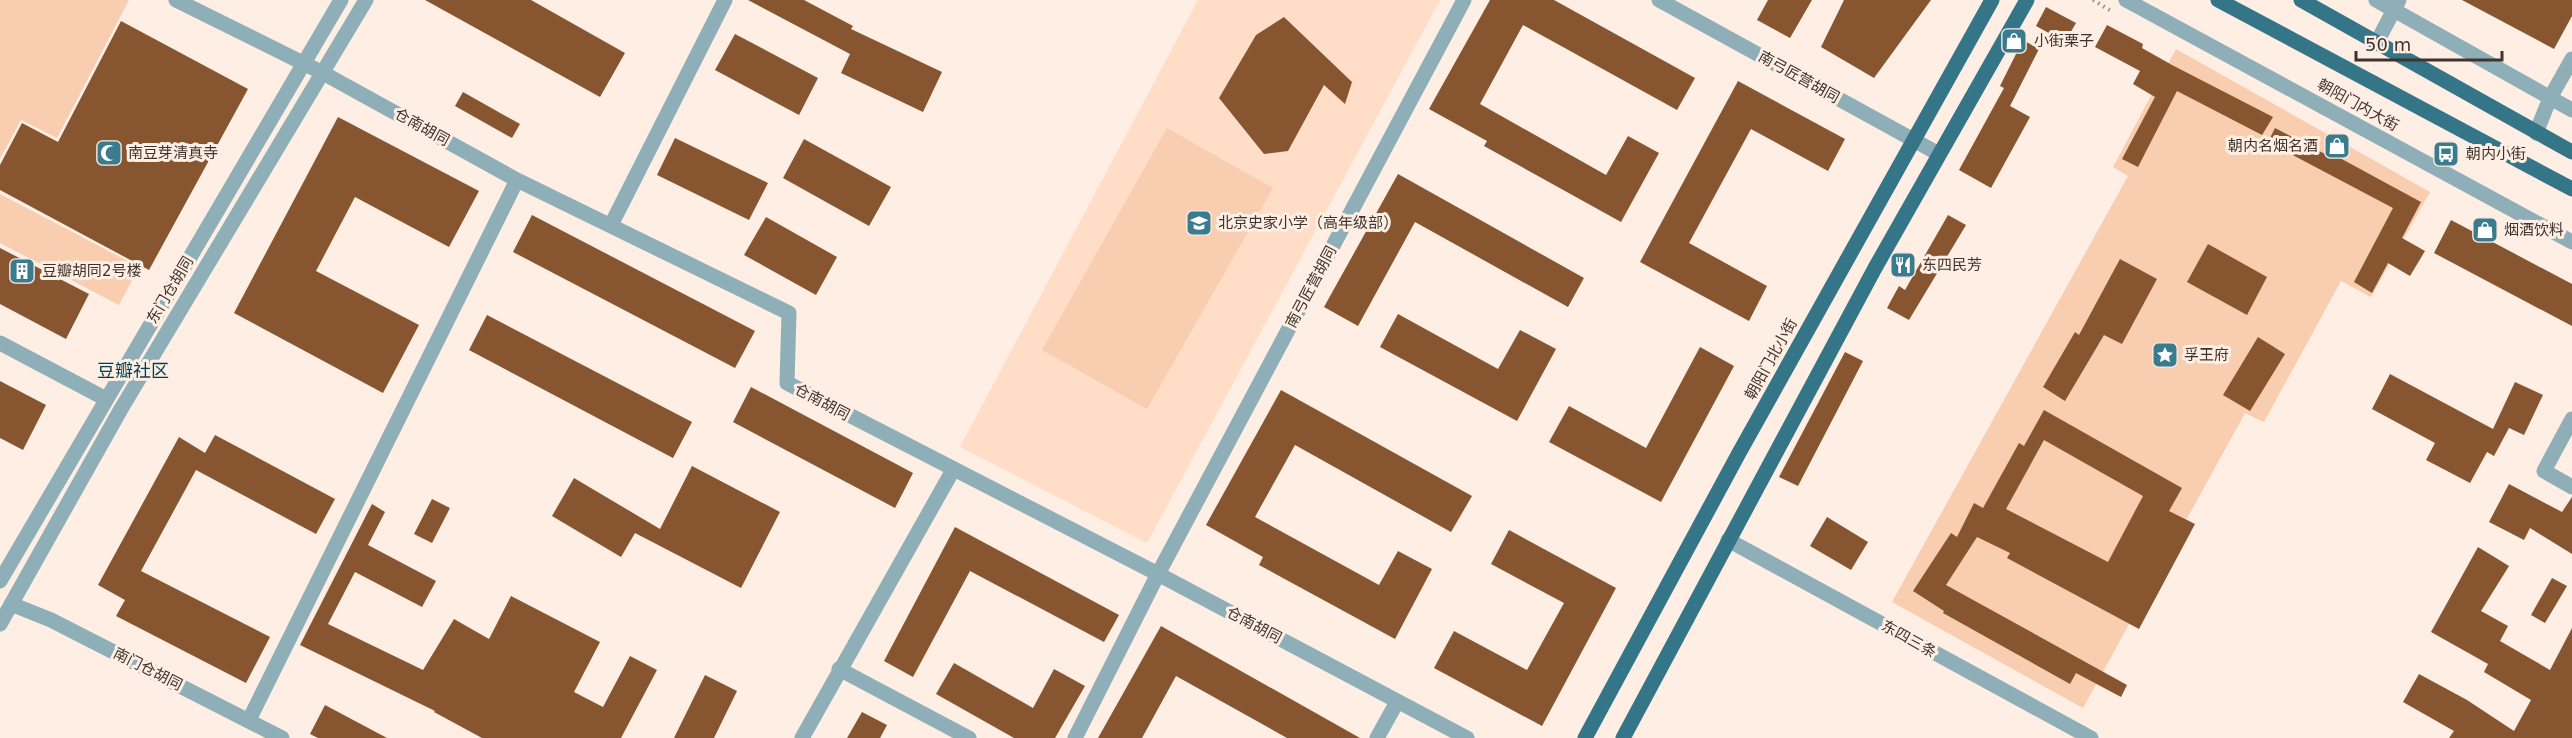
<svg xmlns="http://www.w3.org/2000/svg" width="2572" height="738" font-family="'DejaVu Sans','Noto Sans SC',sans-serif">
<style>
.built{fill:#ffddc7}
.green{fill:#f8cdb0}
.building{fill:#875530;fill-rule:evenodd}
.lines{fill:none;stroke-linecap:round;stroke-linejoin:round}
.path{stroke:#988b82;stroke-width:4;stroke-dasharray:1.5 4.5;stroke-linecap:butt}
.minor{stroke:#8eaeb8;stroke-width:15}
.major{stroke:#347588;stroke-width:15}
.labels{text-anchor:middle;stroke-width:6;stroke-linejoin:round;paint-order:stroke}
.poi-label{font-size:15px;fill:#3f342d;stroke:#feeee3;text-anchor:start}
.street-label{font-size:15px;fill:#3f342d;stroke:#feeee3}
.quarter-label{font-size:18px;fill:#033e4d;stroke:#feeee3}
</style>
<rect width="100%" height="100%" fill="#feeee3"/>
<path class="built" d="M1198,0H1440L1147,543L960,447Z"/>
<path class="green" d="M0,0H129L57,138L21,120L0,159Z
M2176,49L2430,192L2371,297L2341,281L2264,422L2245,413L2083,708L1892,602L2128,176L2113,167Z
M1167,128L1273,188L1147,409L1042,350Z
M0,194L139,267L119,305L0,243Z"/>
<path class="building" d="M425,0H531L625,53L600,97Z
M748,0H804L853,26L851,29L942,72L923,112L841,73L850,54Z
M1490,0H1554L1695,78L1677,110L1523,25L1480,104L1606,175L1628,136L1659,153L1621,222L1484,146L1487,141L1429,109Z
M1768,0H1812L1790,38L1757,20Z
M1844,0H1931L1874,78L1821,47Z
M2462,0H2572V16L2554,49Z
M2046,7L2076,23L2065,42L2036,26Z
M1284,17L1352,82L1345,104L1324,85L1288,151L1264,154L1219,98L1256,35Z
M121,21L248,89L149,270L0,190V165L22,123L58,142Z
M2107,25L2143,44L2142,48L2172,65L2273,117L2262,135L2177,91L2138,167L2122,159L2155,97L2133,84L2140,71L2095,47Z
M735,34L818,78L799,115L715,70Z
M2023,40L2039,49L2010,106L2030,117L1991,188L1959,170L2004,88L2000,86Z
M1738,81L1845,139L1828,171L1751,129L1689,243L1767,286L1749,321L1640,262Z
M463,92L520,124L512,138L455,106Z
M338,117L479,191L449,247L355,197L316,271L419,325L383,393L234,313Z
M2275,128L2325,154L2327,151L2421,202L2402,238L2425,251L2410,276L2388,263L2372,293L2354,282L2393,208L2268,142Z
M675,138L768,183L749,220L657,175Z
M804,139L891,187L869,226L783,178Z
M1398,174L1584,278L1568,307L1415,222L1358,326L1324,307Z
M532,215L755,331L735,368L513,252Z
M1948,215L1966,225L1909,320L1887,308L1899,286L1905,290Z
M766,217L837,257L816,295L744,255Z
M2451,220L2572,284V326L2434,253Z
M2208,244L2267,277L2247,315L2187,282Z
M0,248L89,294L66,339L0,304Z
M2120,259L2157,279L2122,344L2104,335L2065,401L2043,387L2075,332L2079,335Z
M1398,314L1498,369L1520,330L1556,349L1517,421L1380,347Z
M487,315L692,422L673,458L469,350Z
M2258,337L2285,354L2250,411L2223,395Z
M1700,347L1734,366L1661,502L1549,442L1569,406L1646,448Z
M1845,352L1863,361L1798,486L1779,477Z
M2390,374L2493,429L2515,382L2543,395L2524,435L2509,428L2494,456L2487,452L2470,483L2426,460L2435,443L2372,409Z
M0,381L46,405L23,450L0,438Z
M751,387L913,473L895,508L733,422Z
M1281,390L1472,496L1451,532L1295,445L1255,517L1379,585L1398,551L1432,569L1395,639L1259,565L1263,557L1206,525Z
M2044,410L2182,488L2169,511L2195,524L2139,629L2007,558L2010,553L1977,537L1946,585L2127,685L2121,697L2076,673L2070,684L1943,613L1944,611L1913,591L1951,533L1957,537L1974,503L1983,508L2019,443L2024,446ZM2044,440L2143,496L2108,562L2006,509Z
M215,435L335,499L316,534L196,470L141,571L270,637L246,683L116,616L125,600L98,585L179,437L205,453Z
M692,466L780,512L741,588L635,533L621,557L552,516L574,478L660,529Z
M2509,484L2562,512L2572,497V554L2530,528L2524,540L2489,522Z
M432,499L450,508L432,543L414,534Z
M372,504L385,512L368,545L436,581L422,607L355,572L328,624L423,670L454,619L489,639L511,596L600,642L574,692L603,707L630,656L657,670L621,738H482L434,712L435,711L300,645Z
M1827,517L1868,542L1851,570L1810,546Z
M955,527L1119,615L1104,642L970,571L913,677L884,661Z
M1509,530L1616,588L1542,726L1434,668L1454,631L1527,670L1564,603L1491,564Z
M2478,547L2509,566L2481,611L2508,626L2500,641L2550,670L2572,628V738H2449L2454,731L2403,702L2419,674L2467,700L2514,731L2531,700L2484,672L2488,664L2431,632Z
M2552,578L2567,586L2545,623L2531,615Z
M1161,626L1360,738H1287L1176,676L1142,738H1098Z
M954,663L1033,708L1054,669L1085,686L1055,738H1014L936,694Z
M705,675L737,691L714,738H674Z
M325,705L387,738H318L310,734Z
M862,712L887,725L880,738H847Z"/>
<g class="lines">
<path class="path" d="M2093,0L2113,12"/>
<path class="minor" d="M176,0L323,73L517,180L789,313L787,383L1158,574L1467,738
M1659,0L1939,154
M2126,0L2572,242
M2376,0L2572,110
M2377,42L2399,0
M2536,133L2550,98L2572,59
M611,225L725,0
M0,343L106,399
M2572,419L2544,471L2572,487
M1728,540L2091,738
M0,581L341,0
M11,604L51,620L282,738
M0,624L121,409L366,0
M839,669L969,738
M249,720L517,180
M802,738L953,470
M1075,738L1158,574L1464,0
M1377,738L1397,702"/>
<path class="major" d="M2218,0L2572,189
M2301,0L2572,152
M1585,738L1739,453L1992,0
M1623,738L1875,268L2027,0"/>
</g>
<defs>
<g id="shop-square" transform="scale(1.35)"><rect x="-9" y="-9" width="18" height="18" rx="4" fill="#3a7b8e" stroke="#feeee3"/><path d="M-5-2.5h2.3a2.7 3.5 0 0 1 5.4 0H5L5.5 6h-11ZM-1.5-2.5h3a1.5 2.3 0 0 0-3 0Z" fill="#fff"/></g>
<g id="mosque-square" transform="scale(1.35)"><rect x="-9" y="-9" width="18" height="18" rx="4" fill="#3a7b8e" stroke="#feeee3"/><path d="M3.5-4.9A6 6 0 1 0 3.5 4.9A5 5 0 1 1 3.5-4.9Z" fill="#fff"/></g>
<g id="bus-square" transform="scale(1.35)"><rect x="-9" y="-9" width="18" height="18" rx="4" fill="#3a7b8e" stroke="#feeee3"/><path d="M-5-6H5V4H4V6H2V4H-2V6H-4V4H-5ZM-3.5-4V0h7V-4ZM-3.5 1.2v1.5H-2V1.2ZM2 1.2v1.5H3.5V1.2Z" fill="#fff"/></g>
<g id="school-square" transform="scale(1.35)"><rect x="-9" y="-9" width="18" height="18" rx="4" fill="#3a7b8e" stroke="#feeee3"/><path d="M0-5L7-2L0 1L-7-2ZM-4 1L0 2.5L4 1V4Q0 6-4 4Z" fill="#fff"/></g>
<g id="restaurant-square" transform="scale(1.35)"><rect x="-9" y="-9" width="18" height="18" rx="4" fill="#3a7b8e" stroke="#feeee3"/><path d="M-5-6h1v4h1v-4h1v4h1v-4h1v5L-1.5 .5V6h-2V.5L-5-1ZM5-6V6H3V1.5H1.5Q1.5-4 5-6Z" fill="#fff"/></g>
<g id="building-square" transform="scale(1.35)"><rect x="-9" y="-9" width="18" height="18" rx="4" fill="#3a7b8e" stroke="#feeee3"/><path d="M-4-6H4V6H1V3H-1V6H-4ZM-2.5-4.3h1.7v1.8h-1.7ZM.8-4.3h1.7v1.8H.8ZM-2.5-1h1.7V.8h-1.7ZM.8-1h1.7V.8H.8Z" fill="#fff"/></g>
<g id="sight-square" transform="scale(1.35)"><rect x="-9" y="-9" width="18" height="18" rx="4" fill="#3a7b8e" stroke="#feeee3"/><path d="M0-6L1.8-2.2L6-1.7L2.9 1.2L3.7 5.4L0 3.3L-3.7 5.4L-2.9 1.2L-6-1.7L-1.8-2.2Z" fill="#fff"/></g>
</defs>
<g fill-rule="evenodd">
<use href="#shop-square" x="2014" y="41"/>
<use href="#shop-square" x="2337" y="146"/>
<use href="#mosque-square" x="109" y="153"/>
<use href="#bus-square" x="2446" y="154"/>
<use href="#school-square" x="1199" y="223"/>
<use href="#shop-square" x="2485" y="230"/>
<use href="#restaurant-square" x="1903" y="265"/>
<use href="#building-square" x="22" y="271"/>
<use href="#sight-square" x="2165" y="355"/>
</g>
<g class="labels">
<g class="poi-label">
<text x="2034" y="46">小街栗子</text>
<text x="2318" y="151" text-anchor="end">朝内名烟名酒</text>
<text x="128" y="158">南豆芽清真寺</text>
<text x="2466" y="159">朝内小街</text>
<text x="1218" y="228">北京史家小学（高年级部）</text>
<text x="2504" y="235">烟酒饮料</text>
<text x="1922" y="270">东四民芳</text>
<text x="42" y="276">豆瓣胡同2号楼</text>
<text x="2184" y="360">孚王府</text>
</g>
<g class="street-label">
<text transform="translate(1799 77) rotate(29)" y="5">南弓匠营胡同</text>
<text transform="translate(2358 105) rotate(29)" y="5">朝阳门内大街</text>
<text transform="translate(422 127) rotate(29)" y="5">仓南胡同</text>
<text transform="translate(1311 287) rotate(-62)" y="5">南弓匠营胡同</text>
<text transform="translate(170 290) rotate(-59)" y="5">东门仓胡同</text>
<text transform="translate(1771 359) rotate(-61)" y="5">朝阳门北小街</text>
<text transform="translate(822 402) rotate(28)" y="5">仓南胡同</text>
<text transform="translate(1254 625) rotate(28)" y="5">仓南胡同</text>
<text transform="translate(1909 639) rotate(29)" y="5">东四三条</text>
<text transform="translate(148 669) rotate(27)" y="5">南门仓胡同</text>
</g>
<g class="quarter-label">
<text x="133" y="377">豆瓣社区</text>
</g>
</g>
<path d="M2356 51v9h146v-9" fill="none" stroke="#3f342d" stroke-width="3"/>
<text x="2365" y="51" font-size="18" fill="#3f342d" stroke="#feeee3" stroke-width="4.5" paint-order="stroke">50 m</text>
</svg>
